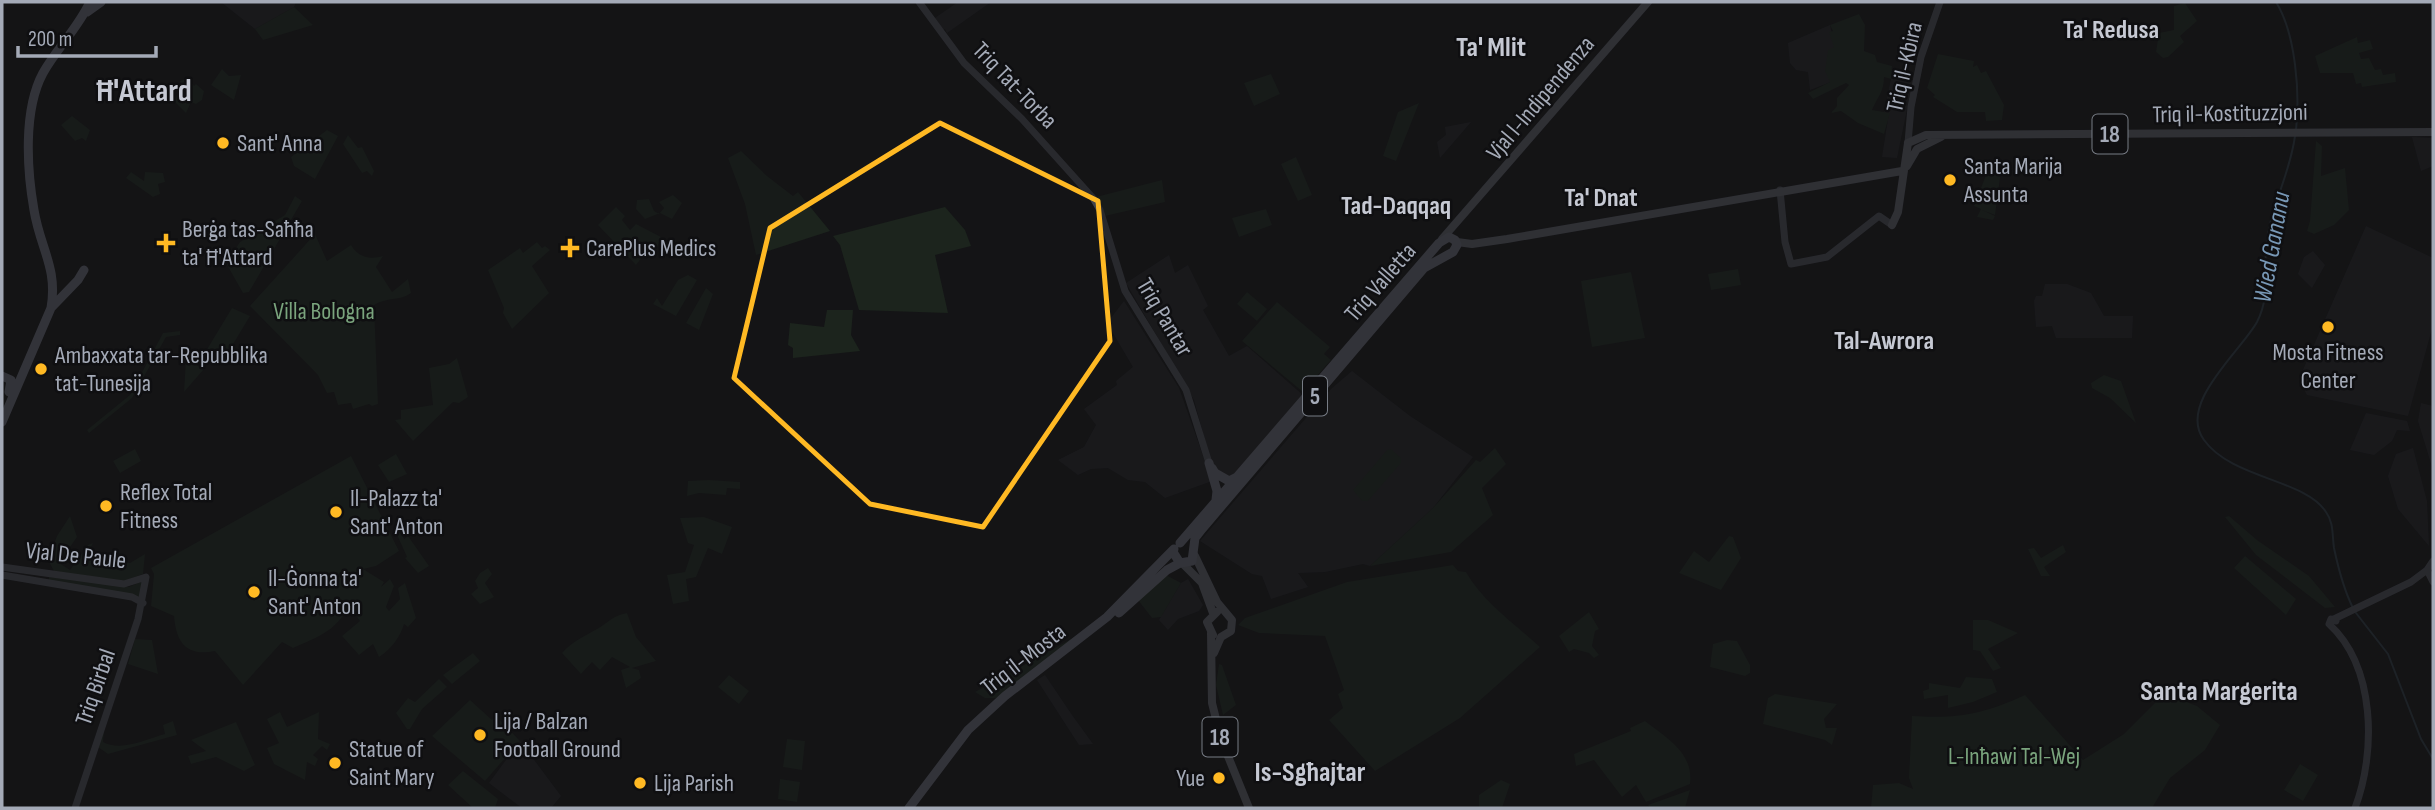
<svg xmlns="http://www.w3.org/2000/svg" width="2435" height="810" font-family="'Sofia Sans Condensed',sans-serif">
<style>
.built{fill:#202023}
.green{fill:#1c241d}
.lines{fill:none;stroke-linecap:round;stroke-linejoin:round}
.stream{stroke:#29333b;stroke-width:2}
.secondary{stroke:#42444b;stroke-width:7}
.primary{stroke:#50525a;stroke-width:8}
.trunk{stroke:#585a64;stroke-width:9}
.marked{fill:none;stroke:#ffb923;stroke-width:5;stroke-linejoin:round}
.poi-dot{fill:#ffb923;stroke:#0f0f11;stroke-width:2.5}
.labels{text-anchor:middle;stroke-width:5;stroke-linejoin:round;paint-order:stroke}
.shield{fill:#0f0f11;stroke:#777c85;stroke-width:2}
.shield-label{font-size:23px;font-weight:bold;fill:#a4aab7}
.street-label{font-size:24px;fill:#a4aab7;stroke:#0f0f11}
.poi-label{font-size:24px;fill:#a4aab7;stroke:#0f0f11;text-anchor:start}
.park-label{font-size:24px;fill:#7aa47d;stroke:#0f0f11}
.neighbourhood-label{font-size:26px;font-weight:bold;fill:#c6c9d3;stroke:#0f0f11}
.water-label{font-size:26px;font-style:italic;fill:#7898b6;stroke:#0f0f11}
.quarter-label{font-size:28px;font-weight:bold;fill:#c6c9d3;stroke:#0f0f11}
.district-label{font-size:32px;font-weight:bold;fill:#c6c9d3;stroke:#0f0f11}
</style>
<rect width="100%" height="100%" fill="#141416"/>
<path class="built" d="M221,2H296L294,7L255,29Z
M958,2H991L947,33L945,29L941,31L932,20Z
M1830,25L1835,48L1831,82L1810,90L1808,72L1796,70L1790,63L1788,43Z
M1891,79L1913,80L1897,158L1882,157L1889,113H1884Z
M1471,122L1440,158L1437,142L1446,135L1445,127Z
M2412,137L2433,138V166L2421,171Z
M2366,226L2433,258V325L2408,416L2307,395L2299,379Z
M2313,251L2325,265L2312,288L2298,274L2304,257Z
M1169,255L1175,273L1188,265L1208,306L1203,310L1229,356L1247,346L1304,396L1232,478L1223,477L1212,466L1194,400L1126,283Z
M2045,284H2067L2091,293L2104,316H2133L2132,338H2056L2052,326L2036,327L2034,301L2036,296H2042Z
M1124,301L1179,388L1212,481L1165,498L1145,482L1128,480L1108,468L1091,469L1078,475L1058,460L1084,447L1096,425L1084,409L1117,385L1116,381L1133,367L1107,323Z
M1352,371L1410,416L1473,457L1433,508L1370,566L1363,564L1325,572L1298,573L1308,587L1271,599L1262,576L1252,574L1200,541L1331,389Z
M2421,403L2433,406V470L2418,421Z
M2366,413L2407,421L2410,431L2397,430L2392,441L2374,455L2350,450Z
M2413,448L2427,501L2429,546L2398,509L2388,476L2396,454Z
M1188,579L1203,605L1199,611L1178,619L1168,630L1159,620L1181,583Z
M1045,675L1072,715L1093,744L1079,745L1037,680Z
M520,741L561,796L551,808H522L489,783Z"/>
<path class="green" d="M2185,3L2197,21L2180,36L2184,42L2168,57L2163,58L2156,52L2159,33L2174,30V6Z
M294,7L313,25L263,40L255,29Z
M1859,14L1865,25L1864,51L1875,55L1877,62L1892,66L1891,79L1884,77C1884,92 1878,96 1872,110L1890,113L1884,134L1858,123L1841,111L1831,113L1837,106V98L1849,85L1846,83L1813,99L1808,93L1830,82L1825,71L1828,50L1834,47L1829,32L1833,31L1830,25Z
M2357,37L2358,43L2370,40L2373,49L2359,53L2361,59L2369,58L2375,70L2381,69L2383,75L2395,73L2396,82L2362,87L2361,83L2356,84L2353,73H2320L2315,56Z
M1938,54L1974,61L1973,67L1977,65L1981,73L1986,71L2004,105L2002,120L1986,121L1985,112H1957L1933,97L1935,95L1927,88Z
M222,69L229,76L241,75L234,100L211,85Z
M1271,74L1280,94L1254,106L1244,83Z
M189,78L194,86L196,84L204,91L202,100L196,104L191,102L186,113L173,100L183,87L180,81Z
M1419,103L1396,161L1383,156L1398,112Z
M72,116L90,130L86,141L82,138L75,141L61,125Z
M327,130L338,136L315,179L294,166L291,157Z
M348,135L358,148L362,147L374,171L372,176L367,171L362,173L343,144Z
M2316,141L2322,146L2321,176L2345,168L2349,210L2334,225L2314,234L2307,231L2310,221Z
M741,151L767,176L793,196L798,192L830,231L756,255L745,204L728,158Z
M1296,157L1312,195L1298,201L1281,164Z
M1988,170L2001,171L1995,215L1982,210L1995,216L1993,220L1977,217L1981,209L1974,206Z
M131,172L144,181L145,172L163,173L165,182L158,184L160,194L153,197L126,178Z
M1162,180L1165,202L1105,216L1096,197Z
M673,195L682,203L672,219L660,213L645,219L636,209L637,200L649,199L654,211L659,214L664,208L659,202Z
M295,196L302,201L249,292L243,293L226,263L240,242L285,215Z
M616,207L625,216L622,220L630,230L636,224L661,237L654,257L646,252L636,265L598,225Z
M945,207L965,230L971,246L935,255L948,313L859,310L840,245L833,236Z
M1266,209L1272,225L1239,237L1232,218Z
M315,234L327,261L351,245C358,257 369,260 383,256L376,267L392,292L408,279L411,293C401,301 386,297 374,305L378,404L372,406L369,404L353,409L351,403L338,405L334,392L327,393L318,375L250,306Z
M537,242L542,248L545,246L550,250L532,266L549,293L512,329L503,313L504,308L488,270L520,248L523,253Z
M1738,269L1741,285L1711,290L1708,274Z
M1631,272L1645,338L1592,347L1581,281Z
M688,275L697,280L676,316L653,304L657,298L662,306L678,280Z
M706,288L713,294L699,330L686,323Z
M1247,292L1267,309L1257,321L1237,304Z
M1277,302L1330,347L1324,354L1331,360L1303,392L1242,341Z
M232,308L250,316L223,361L206,351Z
M827,310H853L851,335L860,351L793,358V348L788,345L790,323L824,327Z
M180,331V335L166,337L132,398L89,433L87,430L130,395L163,333Z
M189,357L194,364L204,369L184,392L186,358Z
M457,358L468,397L459,403L453,402L413,441L395,420L401,419V410L433,405L429,368L449,364Z
M2104,375L2121,381L2136,423L2110,398L2092,388L2091,383Z
M1495,448L1506,464L1482,488L1493,515L1451,552L1370,566L1433,508L1476,460L1480,462Z
M135,449L141,461L120,473L113,461Z
M1391,449L1401,458V463L1368,501H1362L1353,490L1387,450Z
M396,454L407,474L389,482L378,465Z
M351,456L399,551L376,566L363,569L384,582L381,587L390,579L394,586L386,607L389,611L400,599L398,588L405,583L416,618L408,627L404,624C401,635 392,649 379,657L373,644L359,655L342,636L360,621L349,606C336,631 318,637 293,648L282,642L243,685L215,651C186,657 176,642 174,616L151,606L154,574L151,568Z
M709,480L740,482V489L727,488L726,495L699,493L687,496L688,481Z
M70,516L77,537L59,563L70,570L88,545L93,543L88,553L92,560L107,562L110,558L130,563L145,554L143,574L124,581L54,571L48,560L57,536Z
M2229,516L2257,540L2309,576L2335,607L2325,608L2256,555L2225,517Z
M704,517L732,527L722,554L708,548L696,577L686,579L689,601L673,604L667,575L685,572L694,545L688,543L680,518Z
M397,526L404,539L408,536L429,566L418,573L405,558L407,557L394,528Z
M1729,536L1733,537L1741,558L1721,590L1679,573L1694,551L1709,562Z
M2063,545L2066,552L2044,567L2050,576H2041L2028,549L2034,548L2041,558Z
M2245,556L2296,599L2286,615L2234,568Z
M1453,565L1458,571L1466,572C1483,602 1515,624 1540,647L1460,718L1375,771L1329,720L1343,708L1338,694L1344,690L1325,636L1259,633L1238,625L1245,618L1347,582Z
M488,568L492,574L485,583L494,597L480,604L471,594L478,588L475,581L480,573Z
M1166,575L1181,583L1161,617L1152,618L1138,600Z
M49,577L129,587L144,580L140,598L49,580Z
M1110,609L1083,636L996,698H985L975,692L1082,633Z
M1589,612L1599,629L1595,631L1592,646L1599,655L1594,658L1589,653L1574,649L1569,652L1559,636Z
M627,613L636,637L656,661L632,668L639,670L641,678L626,688L621,670L630,667L612,657L600,670L592,662L581,674L562,653C573,641 583,637 597,629C609,622 612,616 627,613Z
M1973,620H1988L2018,633L1988,649L2001,668L1993,671L1980,651L1973,650Z
M135,639L152,640L158,674L128,664Z
M1727,640L1737,641L1750,665V673L1745,676L1710,667L1713,644Z
M473,653L480,661L452,684L443,675Z
M1219,664L1222,665L1236,705L1223,715L1216,685Z
M729,675L749,691L739,704L718,687Z
M1966,677L1992,679L1997,692L1973,702L1948,708V695L1924,699L1923,691L1929,689V683L1960,688Z
M439,679L447,687L422,709L410,729H407L396,713L408,698L415,702Z
M1775,694L1837,704L1824,719L1826,728H1837L1832,745L1825,740L1763,724L1768,698Z
M2025,695L2083,760L2124,734L2160,698L2168,695L2197,706L2220,725L2205,750L2170,778L2152,808H1871L1873,785L1899,783L1913,789L1909,778L1912,716C1958,719 1984,714 2025,695Z
M470,700L492,720L496,716L520,741L485,781L432,736Z
M280,712L287,727L319,712L318,739L330,744L327,750L322,746L313,755L318,759L315,766L307,762L305,780L274,764L267,748L279,743L267,719Z
M173,721L177,735L108,754L98,747L104,731L103,742C122,752 146,739 165,734L163,725Z
M1645,721C1667,738 1694,753 1690,784L1646,802L1636,785L1622,797L1594,760L1576,766L1574,754L1631,731L1630,728Z
M236,722L255,765L244,771L216,757L191,764L188,756L206,751L191,740Z
M787,739L805,741L802,770L783,767Z
M2300,764L2318,775L2303,801L2284,790Z
M463,771L498,799L495,808H473L448,785Z
M780,779L800,782L797,802L778,799Z
M1501,780L1510,784L1502,808H1479V795Z
M1690,790L1685,808H1650L1648,805Z"/>
<g class="lines">
<path class="stream" d="M2276,2C2296,34 2300,94 2296,130
M2295,136C2290,175 2269,209 2266,249C2264,275 2270,297 2257,322C2241,351 2177,404 2204,440C2232,479 2305,479 2326,512C2334,523 2332,535 2334,548C2338,567 2344,590 2353,608
M2356,613L2388,654L2421,739L2433,759"/>
<path class="secondary" d="M919,2L964,63L1022,119L1093,198L1100,210L1125,291L1186,390L1209,463
M1908,143L1911,107L1921,57L1940,2
M1780,190L1785,242L1791,264L1827,257L1879,216L1892,225
M2433,561L2427,570L2433,582
M2,567L124,584L146,577L138,619L75,808
M2,575L132,597L143,603
M2334,619L2411,582L2427,570
M2336,621L2331,619L2329,624C2376,667 2376,753 2355,808"/>
<path class="primary" d="M1908,143L1926,135L2433,132
M1907,166L1917,149L1941,137
M1892,225L1898,212L1908,143
M1442,239L1648,2
M1457,242L1472,244L1507,239L1902,171
M1195,556L1217,602L1232,620L1231,631L1221,637L1214,653
M1184,565L1202,583L1213,613
M1211,633L1212,703L1221,739L1249,808
M1213,635L1207,622L1217,612"/>
<path class="trunk" d="M87,12L101,2
M51,308L78,280L84,270
M2,376L11,380L9,392
M2,422L51,308C58,268 40,248 34,210C27,170 23,110 43,73C57,48 78,28 90,2
M1209,463L1217,491L1216,500
M1212,468L1215,473L1229,481L1237,477
M1173,552L1180,563L1192,561L1195,538L1202,529L1424,268L1453,252L1457,245L1455,240L1449,237L1439,243L1180,543
M1119,613L1167,570L1180,563
M909,808L968,730L1005,696L1107,617L1174,549"/>
</g>
<path d="M0 0H2435V810H0ZM940,123L1098,201L1110,341L983,527L870,504L734,378L770,228Z" fill="#141416" fill-opacity=".55" fill-rule="evenodd"/>
<path class="marked" d="M940,123L1098,201L1110,341L983,527L870,504L734,378L770,228Z"/>
<g class="poi-dot">
<circle cx="223" cy="143" r="7"/>
<circle cx="1950" cy="180" r="7"/>
<path d="M162.5 232.5h7v7h7v7h-7v7h-7v-7h-7v-7h7z"/>
<path d="M566.5 237.5h7v7h7v7h-7v7h-7v-7h-7v-7h7z"/>
<circle cx="2328" cy="327" r="7"/>
<circle cx="41" cy="369" r="7"/>
<circle cx="106" cy="506" r="7"/>
<circle cx="336" cy="512" r="7"/>
<circle cx="254" cy="592" r="7"/>
<circle cx="480" cy="735" r="7"/>
<circle cx="335" cy="763" r="7"/>
<circle cx="1219" cy="778" r="7"/>
<circle cx="640" cy="783" r="7"/>
</g>
<g class="labels">
<g class="shield">
<rect x="2092.5" y="114.5" width="35" height="39" rx="5"/>
<rect x="1303" y="376.5" width="24" height="39" rx="5"/>
<rect x="1202.5" y="717.5" width="35" height="39" rx="5"/>
</g>
<g class="shield-label">
<text x="2110" y="142">18</text>
<text x="1315" y="404">5</text>
<text x="1220" y="745">18</text>
</g>
<g class="street-label">
<text transform="translate(1904 67) rotate(-77)" y="8">Triq il-Kbira</text>
<text transform="translate(1015 85) rotate(46)" y="8">Triq Tat-Torba</text>
<text transform="translate(1540 98) rotate(-50)" y="8">Vjal l-Indipendenza</text>
<text transform="translate(2230 113) rotate(-1)" y="8">Triq il-Kostituzzjoni</text>
<text transform="translate(1380 282) rotate(-49)" y="8">Triq Valletta</text>
<text transform="translate(1165 317) rotate(59)" y="8">Triq Pantar</text>
<text transform="translate(76 555) rotate(6)" y="8">Vjal De Paule</text>
<text transform="translate(1023 659) rotate(-38)" y="8">Triq il-Mosta</text>
<text transform="translate(95 687) rotate(-71)" y="8">Triq Birbal</text>
</g>
<g class="poi-label">
<text x="237" y="151">Sant' Anna</text>
<text x="1964" y="174">Santa Marija<tspan x="1964" dy="28">Assunta</tspan></text>
<text x="182" y="237">Berġa tas-Saħħa<tspan x="182" dy="28">ta' Ħ'Attard</tspan></text>
<text x="586" y="256">CarePlus Medics</text>
<text x="2328" y="360" text-anchor="middle">Mosta Fitness<tspan x="2328" dy="28">Center</tspan></text>
<text x="55" y="363">Ambaxxata tar-Repubblika<tspan x="55" dy="28">tat-Tunesija</tspan></text>
<text x="120" y="500">Reflex Total<tspan x="120" dy="28">Fitness</tspan></text>
<text x="350" y="506">Il-Palazz ta'<tspan x="350" dy="28">Sant' Anton</tspan></text>
<text x="268" y="586">Il-Ġonna ta'<tspan x="268" dy="28">Sant' Anton</tspan></text>
<text x="494" y="729">Lija / Balzan<tspan x="494" dy="28">Football Ground</tspan></text>
<text x="349" y="757">Statue of<tspan x="349" dy="28">Saint Mary</tspan></text>
<text x="1205" y="786" text-anchor="end">Yue</text>
<text x="654" y="791">Lija Parish</text>
</g>
<g class="park-label">
<text x="324" y="319">Villa Bologna</text>
<text x="2014" y="764">L-Inħawi Tal-Wej</text>
</g>
<g class="neighbourhood-label">
<text x="2111" y="38">Ta' Redusa</text>
<text x="1601" y="206">Ta' Dnat</text>
<text x="1396" y="214">Tad-Daqqaq</text>
<text x="1884" y="349">Tal-Awrora</text>
</g>
<g class="water-label">
<text transform="translate(2271 247) rotate(-80)" y="9">Wied Gananu</text>
</g>
<g class="quarter-label">
<text x="1491" y="56">Ta' Mlit</text>
<text x="2219" y="700">Santa Margerita</text>
<text x="1310" y="781">Is-Sgħajtar</text>
</g>
<g class="district-label">
<text x="144" y="101">Ħ'Attard</text>
</g>
</g>
<rect width="2435" height="810" fill="none" stroke="#a4aab7" stroke-width="7"/>
<path d="M18 46v10h138v-10" fill="none" stroke="#a4aab7" stroke-width="3.5"/>
<text x="28" y="46" font-size="21" fill="#a4aab7" stroke="#0f0f11" stroke-width="5" paint-order="stroke">200 m</text>
</svg>
